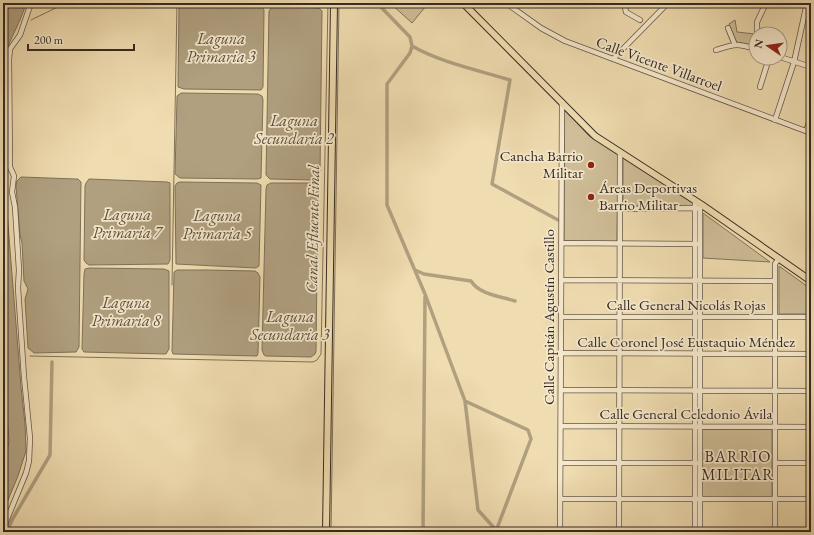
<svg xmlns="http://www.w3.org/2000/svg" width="814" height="535" font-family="'EB Garamond',serif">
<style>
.green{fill:#cfbe98;stroke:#82745d}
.water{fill:#b0a080;stroke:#7f715a}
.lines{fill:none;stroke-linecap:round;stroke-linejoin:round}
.stream{stroke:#7f715a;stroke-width:1}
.canal{stroke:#b0a080;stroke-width:3.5}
.minor-casing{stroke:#645746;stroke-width:6}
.major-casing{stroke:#352b22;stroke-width:8}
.minor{stroke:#f5e8cc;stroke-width:4.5}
.major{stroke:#efdcb0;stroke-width:6}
.poi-dot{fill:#8f2418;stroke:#f5e8cc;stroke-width:1.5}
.labels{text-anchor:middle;stroke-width:3.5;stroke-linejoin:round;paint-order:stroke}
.street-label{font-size:15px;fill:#352b22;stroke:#f5e8cc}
.poi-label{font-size:15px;fill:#352b22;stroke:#f5e8cc;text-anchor:end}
.water-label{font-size:16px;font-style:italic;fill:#5a4e3e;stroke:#f5e8cc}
.neighbourhood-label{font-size:16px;letter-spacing:1px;fill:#352b22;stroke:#f5e8cc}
</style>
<rect width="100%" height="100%" fill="#efdcb0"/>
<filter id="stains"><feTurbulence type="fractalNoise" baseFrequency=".005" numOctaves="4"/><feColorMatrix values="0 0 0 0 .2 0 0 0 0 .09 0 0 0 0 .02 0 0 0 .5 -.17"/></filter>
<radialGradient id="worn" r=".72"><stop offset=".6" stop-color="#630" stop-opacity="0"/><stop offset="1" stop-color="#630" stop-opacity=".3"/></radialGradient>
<path class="green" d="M390,3H422L426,6L412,23Z
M735,20L737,32L755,34L756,46L736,42L729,24Z
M564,109L589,136L618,153L617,242L564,241Z
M623,157L693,203L692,206H623Z
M703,213L770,262L703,258Z
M779,266L811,289V314H779Z
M702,429H772V497H702Z"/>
<path class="water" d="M10,3H26C21,22 10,38 4,57L3,161V8L4,19Z
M182,4L261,6L264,10L263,87L261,90L184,89L178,87L179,8Z
M279,6L319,8L322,11L320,173L318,178L314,180L270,179L266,175L269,11L272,7Z
M181,93L258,94L262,96L263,100L261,178L257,179L180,178L175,174L177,99V96Z
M3,162L21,387L25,424L26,451L18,476L3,512V472L9,441L3,368Z
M21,177L76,179H78L81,182L79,347L76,352L34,353L28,348L25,299L28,289L24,281L22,243L20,235L16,186L17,181Z
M89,179L167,182L170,183V260L168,264L89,265L86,263L84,260L85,186L86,183Z
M180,182L257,183L261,185L259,266L256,268L176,264L175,186L177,183Z
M271,183H314L318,187L316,351L315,354L311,357L266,356L264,355L262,350L266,189L267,185Z
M89,268L164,269L169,271V349L166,354L84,352L82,349L84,274L85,269Z
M177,270H206L255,271L258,273L260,277L258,353L257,356L173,354L172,351L174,274V272Z"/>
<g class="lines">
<path class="stream" d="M31,20L66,3
M172,285L177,3
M30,356L313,362L317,360L321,354L328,3
M331,532L339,3"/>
<path class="canal" d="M377,3L410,37L412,46L410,53L387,84V205L425,294L465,401L478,510L496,530L495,532
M412,46C442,63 478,70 510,80L492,184L558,220
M415,270L424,274L471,281C480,295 500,296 515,301
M465,401L528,430L531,439L496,531
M7,532L12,520L50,455L52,362
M423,532L425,297"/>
<g class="minor-casing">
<path id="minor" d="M506,3L541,28L565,41L811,133
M624,3L626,12L640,20
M728,28L735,45
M757,34V22L766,3
M716,50C735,44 736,43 756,49
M780,57L811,67
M613,59L668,3
M760,87L769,58
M775,120L794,62L807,3
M806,131L811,117
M620,209L698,208
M561,243L698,244
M561,280L775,281
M561,317H811
M561,353L811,354
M561,390L811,391
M3,420L5,442L3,459
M561,426L811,427
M561,463H697
M775,463H811
M560,499H811
M3,529L26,473L29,461L30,438L24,377L18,288L19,270L15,207L12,192L14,176L10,167L9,59L10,49L20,35L31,3
M560,532L562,102
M619,532L620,152
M695,532V201
M700,532V208L702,205
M775,532V264L779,258"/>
</g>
<g class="major-casing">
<path id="major" d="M463,3L595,136L702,205L811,281
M326,532L334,3"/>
</g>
<use href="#minor" class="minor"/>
<use href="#major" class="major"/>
</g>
<g class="poi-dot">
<circle cx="591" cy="165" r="4"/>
<circle cx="591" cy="197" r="4"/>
</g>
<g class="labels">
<g class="street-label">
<text transform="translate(659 64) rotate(20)" y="5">Calle Vicente Villarroel</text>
<text x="686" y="310">Calle General Nicolás Rojas</text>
<text transform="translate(549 317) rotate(-90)" y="5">Calle Capitán Agustín Castillo</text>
<text x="686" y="347">Calle Coronel José Eustaquio Méndez</text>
<text x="686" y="419">Calle General Celedonio Ávila</text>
</g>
<g class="poi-label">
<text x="583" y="161">Cancha Barrio<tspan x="583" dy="17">Militar</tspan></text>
<text x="599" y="193" text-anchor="start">Áreas Deportivas<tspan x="599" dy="17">Barrio Militar</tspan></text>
</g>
<g class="water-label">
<text x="221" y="44">Laguna<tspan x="221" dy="18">Primaria 3</tspan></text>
<text x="294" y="126">Laguna<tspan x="294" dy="18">Secundaria 2</tspan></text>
<text x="127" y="220">Laguna<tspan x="127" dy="18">Primaria 7</tspan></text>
<text x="217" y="221">Laguna<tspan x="217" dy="18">Primaria 5</tspan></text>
<text transform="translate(312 229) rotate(-89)" y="6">Canal Efluente Final</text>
<text x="126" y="308">Laguna<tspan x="126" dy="18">Primaria 8</tspan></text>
<text x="290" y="322">Laguna<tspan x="290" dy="18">Secundaria 3</tspan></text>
</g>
<g class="neighbourhood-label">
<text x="738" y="462">BARRIO<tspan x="738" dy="18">MILITAR</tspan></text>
</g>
</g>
<rect width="814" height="535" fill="none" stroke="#efdcb0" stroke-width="16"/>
<rect x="4" y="4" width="806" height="527" fill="none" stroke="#352b22" stroke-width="2"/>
<rect x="8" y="8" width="798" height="519" fill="none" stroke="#352b22"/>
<g transform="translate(768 46) rotate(283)"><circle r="19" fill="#f5e8cc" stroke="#a89c88"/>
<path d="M0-3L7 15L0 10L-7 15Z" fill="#8f2418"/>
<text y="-6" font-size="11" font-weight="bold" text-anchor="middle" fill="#352b22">N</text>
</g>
<path d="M28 44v6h106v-6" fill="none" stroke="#352b22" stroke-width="2"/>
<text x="34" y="44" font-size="12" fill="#352b22" stroke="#f5e8cc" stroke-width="3" paint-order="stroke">200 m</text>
<rect width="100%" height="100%" filter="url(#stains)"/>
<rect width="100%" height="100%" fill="url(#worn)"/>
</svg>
